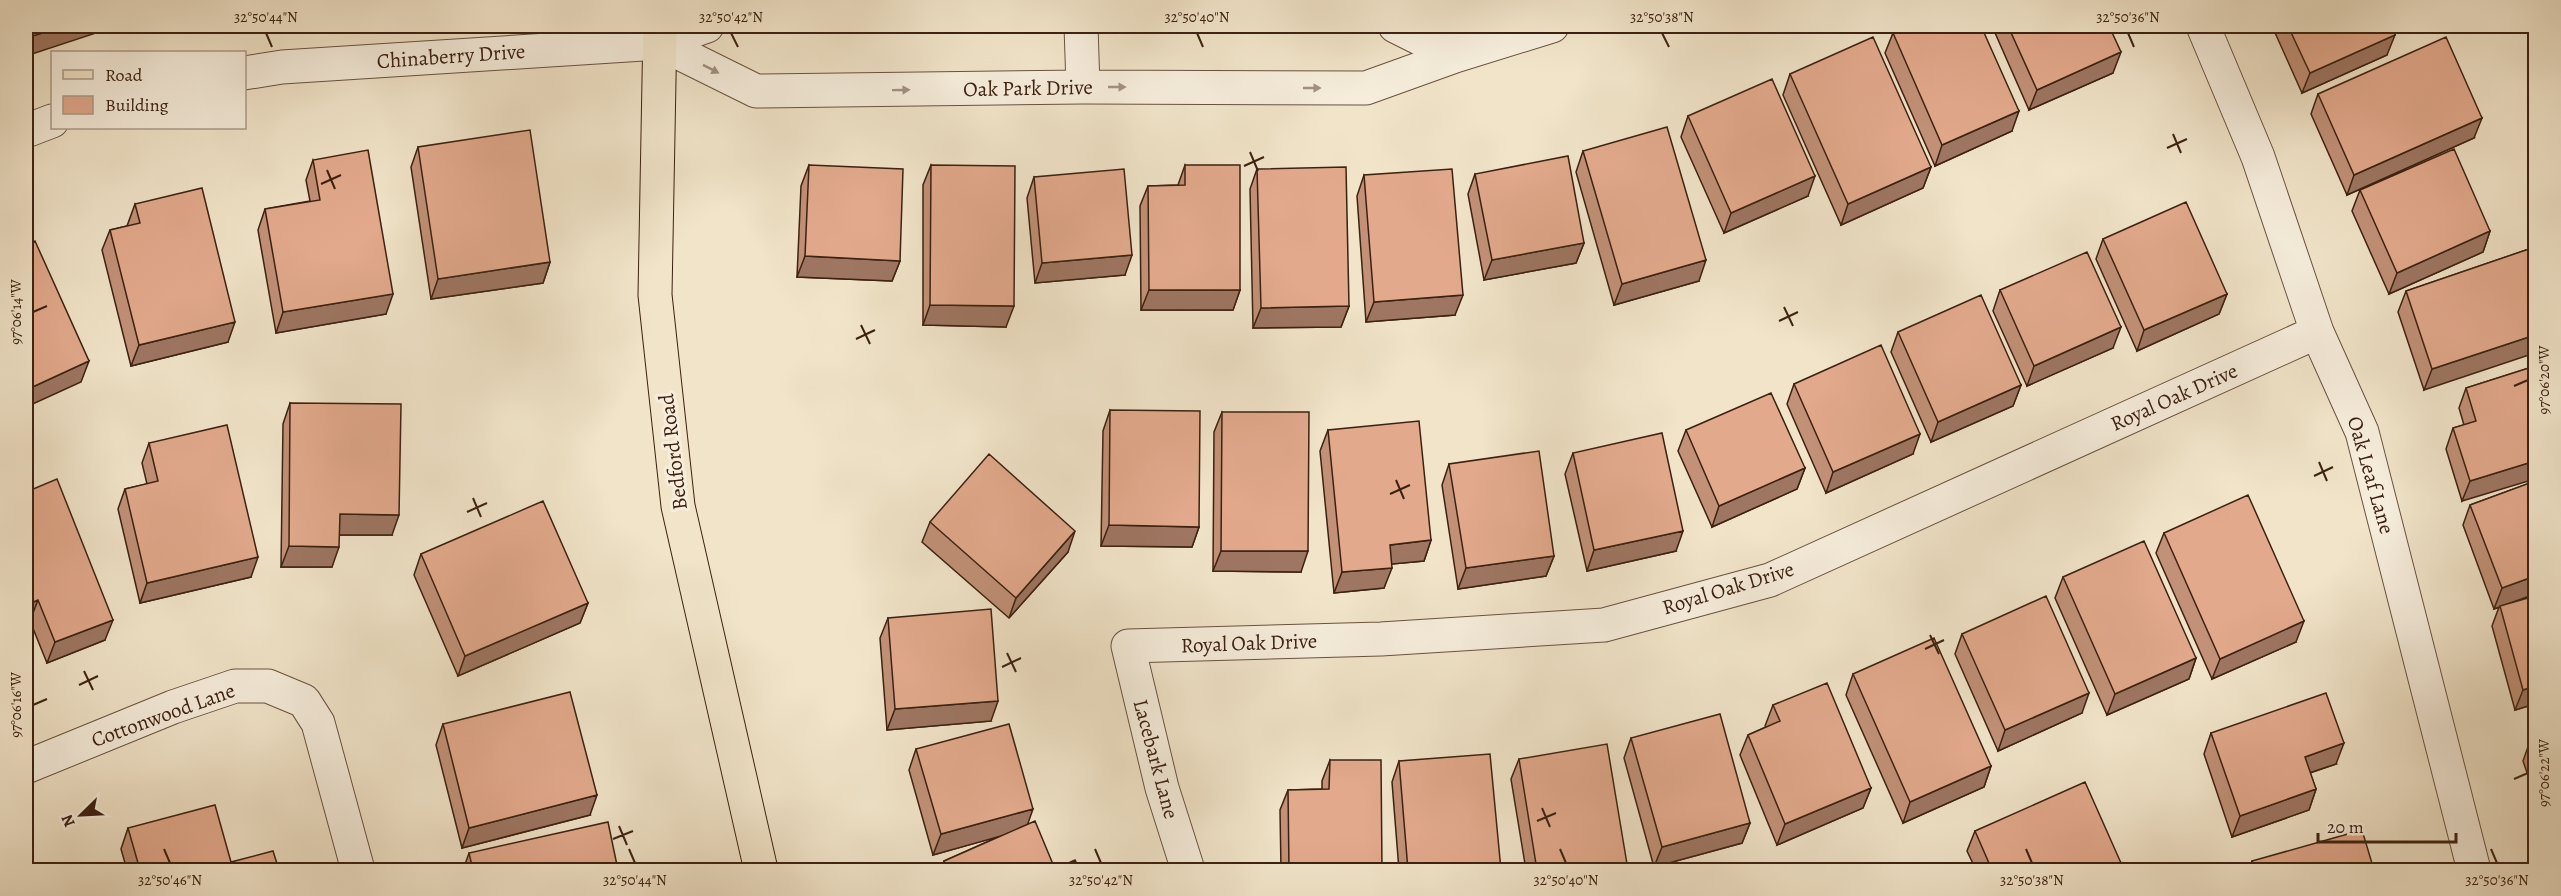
<svg xmlns="http://www.w3.org/2000/svg" width="2561" height="896" font-family="Alegreya,serif">
<style>
.lines{fill:none;stroke-linecap:round;stroke-linejoin:round}
.minor-casing{stroke:#69523f;stroke-width:35}
.major-casing{stroke:#3c2111;stroke-width:35}
.minor{stroke:#f6eddc;stroke-width:33}
.major{stroke:#f1e4c9;stroke-width:33}
.wall{fill:#c29178;stroke:#3c2111;stroke-width:1.5}
.shaded-wall{fill:#9e7662;stroke:#3c2111;stroke-width:1.5}
.building{fill:#e2a98c;stroke:#3c2111;stroke-width:1.5}
.oneway{fill:#a29181}
.ticks{fill:none;stroke:#3c2111;stroke-width:2}
.labels{text-anchor:middle;stroke-width:6;stroke-linejoin:round;paint-order:stroke}
.street-label{font-size:21px;fill:#3c2111;stroke:#f6eddc}
.neatline{fill:none;stroke:#3c2111;stroke-width:2}
.ticks-label{font-size:15px;text-anchor:middle;fill:#3c2111}
</style>
<rect width="100%" height="100%" fill="#f1e4c9"/>
<filter id="stains"><feTurbulence type="fractalNoise" baseFrequency=".00333" numOctaves="4"/><feColorMatrix values="0 0 0 0 .2 0 0 0 0 .09 0 0 0 0 .02 0 0 0 .5 -.17"/></filter>
<radialGradient id="worn" r=".72"><stop offset=".6" stop-color="#630" stop-opacity="0"/><stop offset="1" stop-color="#630" stop-opacity=".3"/></radialGradient>
<g class="lines">
<g class="minor-casing">
<path id="minor" d="M1081,26L1083,87
M1395,26L1455,56
M2203,26L2258,157L2317,332L2362,432L2474,870
M659,43L756,91L1083,87L1366,88L1455,56L1552,26
M1455,56L1458,26
M244,73L282,67L659,43L707,26
M26,131L52,121
M26,767L173,707L235,686H268L304,701L318,723L358,870
M1188,870L1162,788L1128,646L1381,639L1604,625L1770,580L2317,332"/>
</g>
<g class="major-casing">
<path id="major" d="M660,26L655,295L678,506L761,870"/>
</g>
<use href="#minor" class="minor"/>
<use href="#major" class="major"/>
</g>
<path class="wall" d="M1992,26H2109L2113,73L2029,110Z
M2272,26H2390L2387,55L2302,93Z
M1893,33L2012,131L1935,166L1885,53Z
M1790,74L1931,167L1923,188L1841,225L1783,95Z
M2318,94L2474,138L2347,195L2311,114Z
M1688,116L1808,196L1724,233L1681,137Z
M418,147L550,262L543,283L431,299L411,167Z
M1583,151L1699,281L1614,305L1576,172Z
M313,160L386,314L276,333L258,230L265,209L310,201L306,180Z
M809,165L900,261L892,281L797,277L801,186Z
M931,165L1006,327L923,325V185Z
M1185,165L1240,290L1233,310H1141L1140,206L1148,186L1178,185Z
M1257,169L1349,306L1341,327L1253,328L1250,189Z
M1475,174L1584,243L1576,263L1484,280L1468,194Z
M1364,175L1455,315L1366,322L1357,196Z
M1034,177L1125,275L1035,283L1027,198Z
M2360,190L2490,231L2483,252L2389,294L2352,211Z
M135,204L228,342L131,366L102,250L110,230L127,226Z
M2103,239L2227,294L2219,314L2137,351L2096,259Z
M2529,249L2424,390L2398,312L2406,291Z
M2000,290L2113,348L2027,386L1993,311Z
M1898,332L2021,385L2013,406L1931,442L1891,352Z
M2535,366L2462,501L2446,449L2453,428L2464,425L2459,408L2466,388Z
M1794,384L1913,454L1826,493L1787,404Z
M290,403L392,535H339L332,567H281L283,424Z
M1110,410L1199,527L1192,547L1101,546L1103,431Z
M1222,412L1301,572L1213,571L1214,432Z
M1328,430L1431,540L1424,561L1391,564L1384,588L1334,593L1320,451Z
M1686,430L1805,468L1797,489L1712,527L1678,451Z
M149,443L251,577L140,603L118,509L125,489L147,484L142,463Z
M1573,453L1676,551L1587,571L1565,474Z
M1449,464L1554,556L1546,576L1458,589L1442,485Z
M2535,481V594L2514,602L2535,704L2515,710L2492,626L2499,607L2494,609L2463,525L2470,505Z
M26,492L105,640L47,663L30,621Z
M930,522L1068,552L1009,618L922,542Z
M2164,533L2296,642L2212,679L2156,553Z
M421,554L588,603L580,623L458,676L414,575Z
M2063,577L2196,658L2189,679L2107,715L2055,598Z
M888,618L991,721L887,730L880,638Z
M1962,634L2082,713L1998,751L1955,654Z
M1853,674L1991,766L1984,787L1903,823L1846,695Z
M1773,705L1871,788L1863,808L1777,845L1740,755L1748,735L1766,727L1765,726Z
M443,724L590,815L462,848L436,745Z
M2211,733L2336,764L2310,773L2316,789L2309,810L2232,837L2204,754Z
M1631,738L1750,823L1742,843L1654,867L1624,758Z
M2535,739V796L2523,761L2530,741Z
M916,749L1027,825L1055,869L1080,870H940L944,861L1000,836L933,855L909,770Z
M1519,759L1628,870H1526L1511,779Z
M1330,760L1382,870H1281L1280,810L1288,790L1322,789V781Z
M1399,761L1501,870H1399L1392,782Z
M128,828L231,862L279,870H127L121,849Z
M1975,831L2118,870H1976L1967,851Z
M469,853L618,870H463Z
M2252,861L2374,870H2249Z"/>
<path class="shaded-wall" d="M65,26H99L96,33L26,56V38Z
M2395,35L2387,55L2302,93L2310,73Z
M2121,52L2113,73L2029,110L2037,90Z
M2019,111L2012,131L1935,166L1942,145Z
M2482,118L2474,138L2347,195L2354,175Z
M1931,167L1923,188L1841,225L1848,204Z
M1815,176L1808,196L1724,233L1731,213Z
M2490,231L2483,252L2389,294L2397,273Z
M1584,243L1576,263L1484,280L1492,260Z
M1132,255L1125,275L1035,283L1042,263Z
M805,256L900,261L892,281L797,277Z
M1706,260L1699,281L1614,305L1622,284Z
M550,262L543,283L431,299L438,279Z
M1149,290H1240L1233,310H1141Z
M393,294L386,314L276,333L283,312Z
M2227,294L2219,314L2137,351L2144,330Z
M1463,295L1455,315L1366,322L1374,302Z
M930,305L1014,306L1006,327L923,325Z
M1349,306L1341,327L1253,328L1261,308Z
M235,322L228,342L131,366L139,345Z
M2121,327L2113,348L2027,386L2034,366Z
M2535,335V353L2424,390L2432,369Z
M89,361L81,382L26,407V390Z
M2021,385L2013,406L1931,442L1938,422Z
M1920,434L1913,454L1826,493L1833,472Z
M2535,461V479L2462,501L2470,481Z
M1805,468L1797,489L1712,527L1719,506Z
M340,514L399,515L392,535H332Z
M1109,525L1199,527L1192,547L1101,546Z
M1075,531L1068,552L1009,618L1016,598Z
M1683,531L1676,551L1587,571L1594,550Z
M1431,540L1424,561L1382,565L1390,545Z
M289,546L339,547L332,567H281Z
M1221,551H1308L1301,572L1213,571Z
M1554,556L1546,576L1458,589L1466,568Z
M258,557L251,577L140,603L147,583Z
M1392,568L1384,588L1334,593L1342,572Z
M2535,576V594L2494,609L2502,588Z
M38,600L30,621L26,623V605Z
M588,603L580,623L458,676L465,656Z
M113,620L105,640L47,663L55,642Z
M2304,621L2296,642L2212,679L2220,659Z
M2196,658L2189,679L2107,715L2115,694Z
M2535,686V704L2515,710L2523,690Z
M2089,693L2082,713L1998,751L2005,730Z
M998,701L991,721L887,730L895,709Z
M2344,743L2336,764L2297,777L2305,757Z
M1991,766L1984,787L1903,823L1910,802Z
M1871,788L1863,808L1777,845L1785,824Z
M2316,789L2309,810L2232,837L2240,816Z
M597,795L590,815L462,848L469,828Z
M1033,809L1026,829L933,855L941,834Z
M1750,823L1742,843L1654,867L1662,847Z
M2121,863L2118,870H2104Z"/>
<path class="building" d="M26,26H65L26,38Z
M1909,26H1981L2019,111L1942,145L1893,33Z
M2008,26H2109L2121,52L2037,90Z
M2288,26H2390L2395,35L2310,73Z
M1873,37L1931,167L1848,204L1790,74Z
M2446,37L2482,118L2354,175L2318,94Z
M1772,79L1815,176L1731,213L1688,116Z
M1667,127L1706,260L1622,284L1583,151Z
M530,130L550,262L438,279L418,147Z
M2454,149L2490,231L2397,273L2360,190Z
M368,150L393,294L283,312L265,209L320,200L313,160Z
M1568,156L1584,243L1492,260L1475,174Z
M809,165L903,169L900,261L805,256Z
M931,165L1015,166L1014,306L930,305Z
M1185,165H1240V290H1149L1148,186L1185,185Z
M1346,167L1349,306L1261,308L1257,169Z
M1124,169L1132,255L1042,263L1034,177Z
M1452,169L1463,295L1374,302L1364,175Z
M202,188L235,322L139,345L110,230L140,223L135,204Z
M2186,202L2227,294L2144,330L2103,239Z
M35,241L89,361L26,390V245Z
M2529,249L2535,268V335L2432,369L2406,291Z
M2087,252L2121,327L2034,366L2000,290Z
M1981,295L2021,385L1938,422L1898,332Z
M1881,345L1920,434L1833,472L1794,384Z
M2535,366V461L2470,481L2453,428L2476,421L2466,388Z
M1771,393L1805,468L1719,506L1686,430Z
M290,403L401,404L399,515L340,514L339,547L289,546Z
M1110,410L1200,411L1199,527L1109,525Z
M1222,412H1309L1308,551H1221Z
M1419,421L1431,540L1390,545L1392,568L1342,572L1328,430Z
M227,425L258,557L147,583L125,489L158,481L149,443Z
M1662,433L1683,531L1594,550L1573,453Z
M1539,451L1554,556L1466,568L1449,464Z
M989,454L1075,531L1016,598L930,522Z
M57,479L113,620L55,642L38,600L26,605V492Z
M2535,481V576L2502,588L2470,505Z
M2248,495L2304,621L2220,659L2164,533Z
M543,501L588,603L465,656L421,554Z
M2144,541L2196,658L2115,694L2063,577Z
M2046,596L2089,693L2005,730L1962,634Z
M2535,596V686L2523,690L2500,606Z
M991,609L998,701L895,709L888,618Z
M1934,638L1991,766L1910,802L1853,674Z
M1827,683L1871,788L1785,824L1748,735L1780,721L1773,705Z
M570,692L597,795L469,828L443,724Z
M2326,693L2344,743L2305,757L2316,789L2240,816L2211,733Z
M1720,714L1750,823L1662,847L1631,738Z
M1009,724L1033,809L941,834L916,749Z
M2535,739V755L2530,741Z
M1607,744L1628,870H1537L1519,759Z
M1490,754L1501,870H1408L1399,761Z
M1330,760H1381L1382,870H1289L1288,790L1329,789Z
M2085,782L2121,863L2104,870H2024L2023,868L2018,870H1992L1975,831Z
M215,805L231,862L273,851L279,870H140L128,828Z
M1035,821L1055,869L1075,860L1080,870H948L944,861Z
M608,822L618,870H473L469,853Z
M2362,830L2374,870H2255L2252,861Z"/>
<defs><path id="oneway-solid" d="M-6-.8H1V-3.2L6.5 0L1 3.2V.8H-6Z" transform="scale(1.5)"/></defs>
<g class="oneway">
<use href="#oneway-solid" transform="translate(711 69) rotate(27)"/>
<use href="#oneway-solid" transform="translate(1117 87)"/>
<use href="#oneway-solid" transform="translate(1312 88)"/>
<use href="#oneway-solid" transform="translate(901 90) rotate(-1)"/>
</g>
<path class="ticks" d="M266,33L272,47M731,33L738,47M1197,33L1203,47M1662,33L1669,47M2128,33L2134,47M2173,134L2181,153M2167,148L2187,139M1250,152L1258,171M1244,166L1264,157M327,170L335,189M321,184L341,175M1784,307L1793,326M33,312L47,306M1779,321L1798,312M861,325L870,344M856,339L875,330M2514,386L2528,380M2319,462L2327,481M2314,476L2333,467M1396,480L1404,499M1390,494L1410,485M473,498L481,517M467,512L487,503M1930,635L1939,654M1925,649L1944,640M1007,653L1016,672M1002,667L1021,658M84,671L93,690M79,685L98,676M33,705L47,699M2514,779L2528,773M1542,808L1550,827M1537,821L1556,813M619,826L627,845M613,839L633,831M164,849L170,863M629,849L635,863M1095,849L1101,863M1560,849L1566,863M2026,849L2032,863M2491,849L2497,863"/>
<g class="labels">
<g class="street-label">
<text transform="translate(451 56) rotate(-4)" y="7">Chinaberry Drive</text>
<text transform="translate(1028 88) rotate(-1)" y="7">Oak Park Drive</text>
<text transform="translate(2174 397) rotate(-24)" y="7">Royal Oak Drive</text>
<text transform="translate(673 452) rotate(-97)" y="7">Bedford Road</text>
<text transform="translate(2371 475) rotate(74)" y="7">Oak Leaf Lane</text>
<text transform="translate(1728 588) rotate(-17)" y="7">Royal Oak Drive</text>
<text transform="translate(1249 643) rotate(-2)" y="7">Royal Oak Drive</text>
<text transform="translate(163 715) rotate(-20)" y="7">Cottonwood Lane</text>
<text transform="translate(1156 759) rotate(75)" y="7">Lacebark Lane</text>
</g>
</g>
<rect width="2561" height="896" fill="none" stroke="#f1e4c9" stroke-width="66"/>
<rect x="51" y="51" width="195" height="78" fill="#f6eddc" stroke="#ac9b8b" stroke-width="1.5"/>
<rect x="63" y="70" width="30" height="9" fill="#f1e4c9" stroke="#ac9b8b" stroke-width="1.5"/>
<text x="105" y="81" font-size="18" fill="#3c2111">Road</text>
<rect x="63" y="96" width="30" height="18" fill="#e2a98c" stroke="#ac9b8b" stroke-width="1.5"/>
<text x="105" y="111" font-size="18" fill="#3c2111">Building</text>
<g transform="translate(81 815) rotate(246)" stroke="#f6eddc" stroke-width="4.5" paint-order="stroke">
<path d="M0-4.5L10 22L0 15L-10 22Z" fill="#3c2111"/>
<text y="-9" font-size="16" font-weight="bold" text-anchor="middle" fill="#3c2111">N</text>
</g>
<path d="M2318 833v9h138v-9" fill="none" stroke="#3c2111" stroke-width="3"/>
<text x="2327" y="833" font-size="18" fill="#3c2111" stroke="#f6eddc" stroke-width="4.5" paint-order="stroke">20 m</text>
<rect x="33" y="33" width="2495" height="830" class="neatline"/>
<g class="ticks-label">
<text x="266" y="22">32°50'44"N</text>
<text x="731" y="22">32°50'42"N</text>
<text x="1197" y="22">32°50'40"N</text>
<text x="1662" y="22">32°50'38"N</text>
<text x="2128" y="22">32°50'36"N</text>
<text transform="translate(16 312) rotate(-90)" y="5">97°06'14"W</text>
<text transform="translate(2544 380) rotate(-90)" y="5">97°06'20"W</text>
<text transform="translate(16 705) rotate(-90)" y="5">97°06'16"W</text>
<text transform="translate(2544 773) rotate(-90)" y="5">97°06'22"W</text>
<text x="170" y="885">32°50'46"N</text>
<text x="635" y="885">32°50'44"N</text>
<text x="1101" y="885">32°50'42"N</text>
<text x="1566" y="885">32°50'40"N</text>
<text x="2032" y="885">32°50'38"N</text>
<text x="2497" y="885">32°50'36"N</text>
</g>
<rect width="100%" height="100%" filter="url(#stains)"/>
<rect width="100%" height="100%" fill="url(#worn)"/>
</svg>
